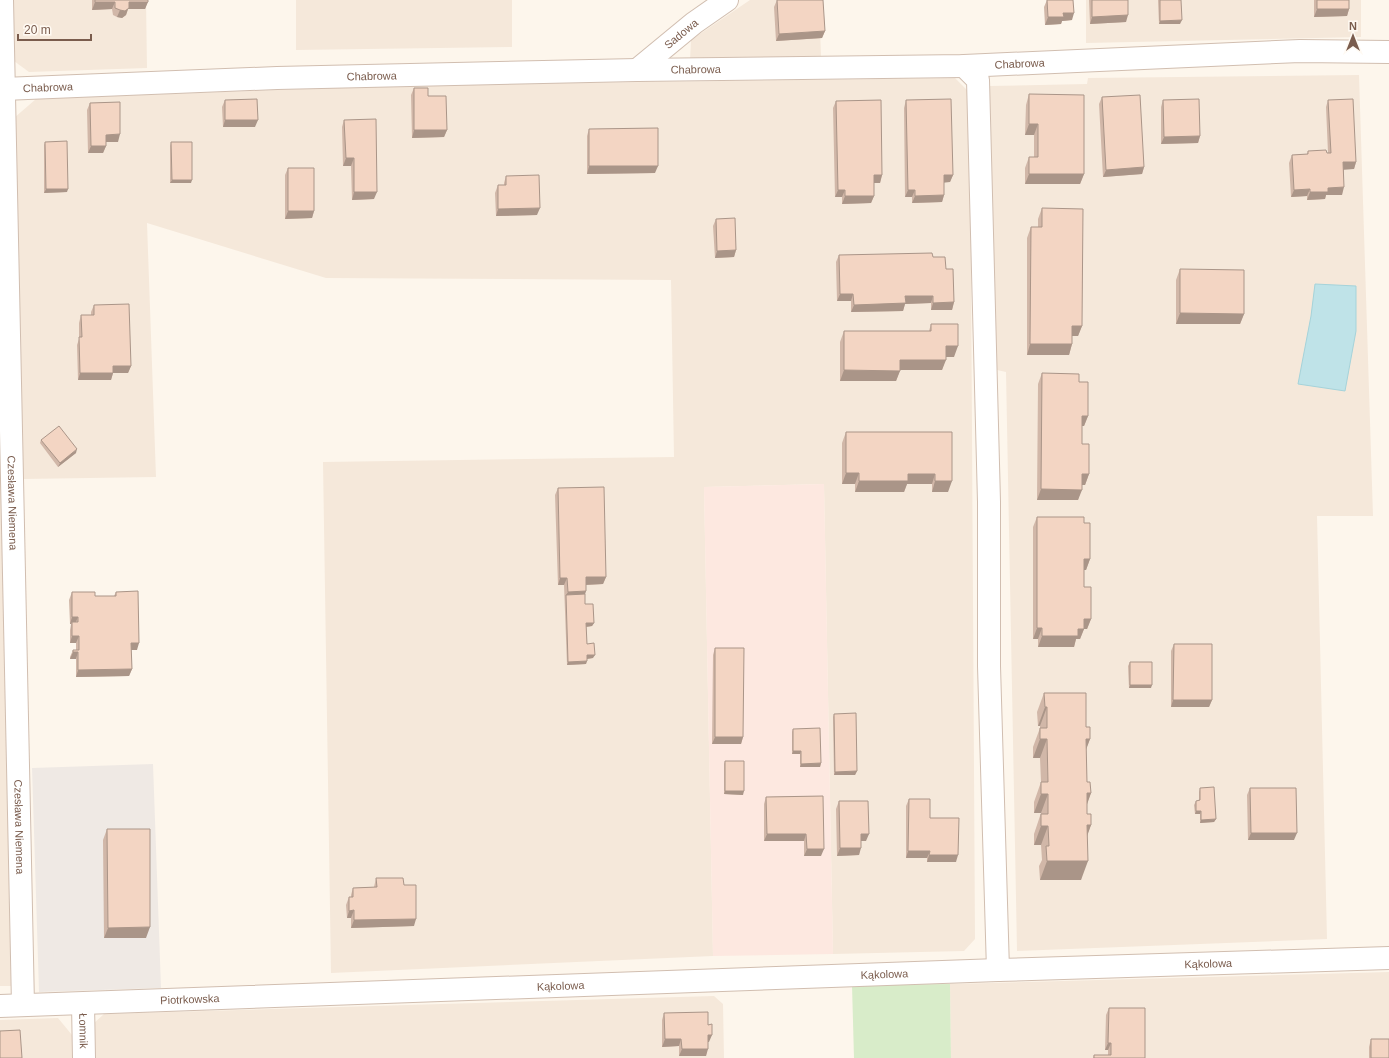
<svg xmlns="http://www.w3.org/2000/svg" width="1389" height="1058" font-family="Arial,sans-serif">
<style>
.residential{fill:#f5e8da}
.commercial{fill:#fde8e0}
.industrial{fill:#efe9e4}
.green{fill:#d8ecc9}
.water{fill:#bfe3e8;stroke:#a5d3da}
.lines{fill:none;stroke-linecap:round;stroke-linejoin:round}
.minor-casing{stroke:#d1beb0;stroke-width:24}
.minor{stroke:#fff;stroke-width:22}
.wall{fill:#d1b7a8}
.shaded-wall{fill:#aa9588}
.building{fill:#f3d5c3;stroke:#aa9588}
.labels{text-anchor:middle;stroke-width:3.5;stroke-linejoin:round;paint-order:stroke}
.street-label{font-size:11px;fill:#7a5c4d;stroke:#fffaf3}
</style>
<rect width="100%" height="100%" fill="#fdf6ec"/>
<path class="residential" d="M13,0H146L147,68L29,72L14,61Z
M296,0H512V47L296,50Z
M750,0H819L821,57L690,61L691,40Z
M1086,0H1361V37L1086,43Z
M1359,75L1373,516H1317L1327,939L1017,951L1006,372L997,370L989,86L1087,84L1088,78Z
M955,78L970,93L975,939L964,951L833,954L824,484L704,487L713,956L331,973L323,462L674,457L671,280L326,278L147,223L156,477L23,479L14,118L36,99L411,85Z
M0,406L11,986H0Z
M1389,972V1058H951L950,984Z
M714,996L723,1004L724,1058H95L93,1024L104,1014Z
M58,1018L72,1035V1058H0V1020Z"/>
<path class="commercial" d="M824,484L833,954L713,956L704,487Z"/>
<path class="industrial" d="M153,764L161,988L39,992L32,768Z"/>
<path class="green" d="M950,984L951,1058H854L852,985Z"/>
<path class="water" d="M1315,284L1356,286V331L1345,391L1298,384L1311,316Z"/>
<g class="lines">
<g class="minor-casing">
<g id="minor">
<path id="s1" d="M2,0L23,1005"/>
<path d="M964,66L978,80L989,502V666L998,970"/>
<path id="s2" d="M637,70L694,23L727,0"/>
<path id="s3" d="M3,89L277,78L637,70L964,66L1300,51L1389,52"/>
<path id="s4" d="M83,1004L84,1058"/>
<path id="s5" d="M0,1006L998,970L1389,958"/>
</g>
</g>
<use href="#minor" class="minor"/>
</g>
<path class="wall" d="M92,0H148L145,9H128L126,15L122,18L117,17L113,15L112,9L92,10Z
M777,0L825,31L822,38L776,41L774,7Z
M1047,0L1072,20L1062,21L1061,24L1045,25L1044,7Z
M1089,0H1128L1126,22L1090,24Z
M1158,0H1181L1180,24H1159Z
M1314,0H1349V9L1347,16L1314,17Z
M414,88L428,96L447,130L444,137L412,138L411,95Z
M1029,94L1084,174L1080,184H1025V168L1029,157H1034V135H1025L1026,105Z
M1102,97L1144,167L1142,174L1103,177L1099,104Z
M225,100L255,127H223L222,107Z
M906,100L953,175L950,182H944V195L942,202L912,203V197H905L904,108Z
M1163,100L1200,136L1198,143L1161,144V107Z
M1328,100L1356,162L1354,169H1344L1342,195H1326L1325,199L1307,200V196L1291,197L1289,163L1292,155L1307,154L1308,151L1328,153L1326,107Z
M836,101L882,175L880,183H874V196L871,203L842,204V197H835L833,108Z
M90,103L118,142H106V146L103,153H88L87,110Z
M344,120L374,199L352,200L351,166H343L342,127Z
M589,129L655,173L587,174V136Z
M45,142L67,192L44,193V145Z
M171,142L191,183H170V146Z
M288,168L314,211L312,218L285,219V175Z
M506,176L537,215L496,216L495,193L498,185H504V183Z
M1042,208L1082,326L1078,336H1072V344L1069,355H1027V238L1031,227H1038V219Z
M716,219L736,250L734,257L715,258L713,226Z
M839,255L933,257L946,269L954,302L952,310H931V303L905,304L903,311L851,312V301H837L836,262Z
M1180,269L1244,314L1240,324H1176V280Z
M94,305L131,366L128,373H113L111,380H78L77,345L79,339V323L81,315H91V312Z
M931,324L954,357H946L942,370H900L896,381H840V342L844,331H929Z
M1042,373L1079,382L1088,416L1084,426H1082V444L1089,474L1085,485H1082L1078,500H1037L1038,384Z
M846,432H952L948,492H932V484H907L904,492H855V484H842V443Z
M41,440L76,453L58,467L40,443Z
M558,488L606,577L603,584L586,585L585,594V604L594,623L592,626L586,627L587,644L593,658L587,659L586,664L567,665L564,585H558L555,495Z
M1037,517L1084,523L1090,559L1086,570H1084V587L1091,619L1087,629H1084L1080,639H1076L1074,647H1038V639H1033V527Z
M72,592L95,596H114L116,592L137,650H131L132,669L129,676L76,677V659H70V657L73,650H76V643H70V630L71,624H70L69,600Z
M1174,644L1212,700L1209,707H1171V651Z
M715,648L743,737L741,744H712L713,655Z
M1130,662L1151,688H1129L1128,666Z
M1044,693L1086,727L1090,739L1086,749L1087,782L1091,793L1087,803V814L1091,825L1087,835L1081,880H1040L1039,866L1042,860L1041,845H1034V834L1041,813H1034V802L1041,782L1040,758H1033V747L1040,728V726H1038L1037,712Z
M834,714L857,771L855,775H834L833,717Z
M793,729L821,763L820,767H800V754H792V732Z
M725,761L743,795L724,794V764Z
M1200,788L1216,819L1214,822L1200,823V814H1195L1194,805L1196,801H1199V792Z
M1250,788L1294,840H1248L1247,795Z
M823,796L821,856H804V841H764V804L766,797Z
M909,799L930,818L956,862H927V858H906V806Z
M839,801L866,841H861L859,855L837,856L836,809Z
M107,829L146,938H104L103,840Z
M376,878L404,885L414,926L351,928V918H347L346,905L349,897H351V895L353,888L374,887Z
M1109,1008L1145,1058H1093L1094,1055H1108V1050H1105L1106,1015Z
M664,1013L708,1025L709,1042H708L706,1056H679V1046L662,1047V1020Z
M1371,1039L1389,1058H1369V1047Z"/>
<path class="shaded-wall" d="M95,2H115L112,9L92,10Z
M129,2H148L145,9H128L126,15L122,18L117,17L120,10Z
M1317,9H1349L1347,16L1314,17Z
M1063,13H1074L1072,20L1062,21L1061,24L1045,25L1048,17Z
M1128,15L1126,22L1090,24L1092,17Z
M1182,20L1180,24H1159L1160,21Z
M825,31L822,38L776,41L779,34Z
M225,120H258L255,127H223Z
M1029,124H1038L1034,135H1025Z
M414,130H447L444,137L412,138Z
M120,134L118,142H103L106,135Z
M1200,136L1198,143L1161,144L1164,137Z
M91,146H106L103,153H88Z
M346,158H354L351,166H343Z
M1343,162H1356L1354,169L1341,170Z
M589,166H658L655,173L587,174Z
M1144,167L1142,174L1103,177L1106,170Z
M1029,174H1084L1080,184H1025Z
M874,175H882L880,183H871Z
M944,175H953L950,182L941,183Z
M172,180H192L191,183H170Z
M1344,187L1342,195H1326L1325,199L1307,200L1310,192L1328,188Z
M46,189H68L67,192L44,193Z
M1310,189L1307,196L1291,197L1294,190Z
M838,190H845L842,197H835Z
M908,190H915L912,197H905Z
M354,192H377L374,199L352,200Z
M944,195L942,202L912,203L915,196Z
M845,196H874L871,203L842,204Z
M540,208L537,215L496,216L498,209Z
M288,211H314L312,218L285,219Z
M736,250L734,257L715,258L717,251Z
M840,294H853L851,301H837Z
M905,296H933L931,303L905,304L903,311L851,312L854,305Z
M954,302L952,310H931L933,303Z
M1180,313L1244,314L1240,324H1176Z
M1072,326H1082L1078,336H1069Z
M1030,344H1072L1069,355H1027Z
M946,346H958L954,357H942Z
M900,360H946L942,370H896Z
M113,366H131L128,373H113L111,380H78L80,373Z
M844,370L900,371L896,381H840Z
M1082,416H1088L1084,426H1078Z
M77,449L76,453L58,467L60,463Z
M846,473H859L855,484H842Z
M908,474H935L932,484H907L904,492H855L859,481Z
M1082,474H1089L1085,485H1078Z
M935,481H952L948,492H932Z
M1041,489L1082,490L1078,500H1037Z
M1084,559H1090L1086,570H1080Z
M586,577H606L603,584L583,585Z
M560,578H567L564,585H558Z
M586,591L584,598L566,595L568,592Z
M72,617H78L75,624L72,622L71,624H70Z
M1084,619H1091L1087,629H1084L1080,639H1076L1074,647H1038L1042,636L1078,629Z
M586,623H594L592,626L585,627Z
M1037,628H1042L1038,639H1033Z
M72,636H79L76,643H70Z
M131,643H139L137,650H128Z
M73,652H78L76,659H70Z
M587,655H595L593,658L586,659Z
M587,661L586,664L567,665L568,662Z
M132,669L129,676L76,677L78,670Z
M1130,685H1152L1151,688H1129Z
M1173,700H1212L1209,707H1171Z
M1045,707H1047L1040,726H1038Z
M715,737H743L741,744H712Z
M1040,739H1047L1040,758H1033Z
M1086,739H1090L1083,758Z
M793,751H801L800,754H792Z
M821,763L820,767H800L801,764Z
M857,771L855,775H834L835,772Z
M725,791H744L743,795L724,794Z
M1087,793H1091L1084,813Z
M1041,794H1048L1041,813H1034Z
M1196,811H1201L1200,814H1195Z
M1216,819L1214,822L1200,823L1201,820Z
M1087,825H1091L1084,845Z
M1041,826H1048L1041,845H1034Z
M1251,833H1297L1294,840H1248Z
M767,834H806L804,841H764Z
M861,834H869L866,841H859Z
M840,848H861L859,855L837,856Z
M807,849H824L821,856H804Z
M908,851H930L927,858H906Z
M929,855H958L956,862H927Z
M1047,861H1088L1081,880H1040Z
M354,910L351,918H347L349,911Z
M416,919L414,926L351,928L354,920Z
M150,927L146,938H104L108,928Z
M708,1035H712L709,1042H705Z
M665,1039H681L679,1046L662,1047Z
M1108,1043H1111L1108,1050H1105Z
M682,1049H708L706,1056H679Z"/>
<path class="building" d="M95,0H148V2H129V8L125,11L120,10L115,8V2H95Z
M777,0H823L825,31L779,34Z
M1047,0H1073L1074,13H1063L1064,17H1048Z
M1092,0H1128V15L1092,17Z
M1160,0H1181L1182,20L1160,21Z
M1317,0H1349V9H1317Z
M414,88H428V96H446L447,130H414Z
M1029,94L1084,95V174H1029V157H1038V124H1029Z
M1140,95L1144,167L1106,170L1102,97Z
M257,99L258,120H225V100Z
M951,99L953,175H944V195L915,196V190H908L906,100Z
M1199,99L1200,136L1164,137L1163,100Z
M1353,99L1356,162H1343L1344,187L1328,188V192H1310V189L1294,190L1292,155L1308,154V151L1326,150L1327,153H1331L1328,100Z
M881,100L882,175H874V196H845V190H838L836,101Z
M120,102V134L106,135V146H91L90,103Z
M376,119L377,192H354V158H346L344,120Z
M658,128V166H589V129Z
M67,141L68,189H46L45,142Z
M171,142H192V180H172Z
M288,168H314V211H288Z
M539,175L540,208L498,209V185H506V176Z
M1042,208L1083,209L1082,326H1072V344H1030L1031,227H1042Z
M735,218L736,250L717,251L716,219Z
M932,253L933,257H945L946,269H953L954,302L933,303V296H905L906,303L854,305L853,294H840L839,255Z
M1180,269L1244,270V314L1180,313Z
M129,304L131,366H113V373H80L79,337H82L81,315H94V305Z
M931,324H958V346H946V360H900V371L844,370V331H931Z
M1042,373L1079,374V382H1088V416H1082V444H1089V474H1082V490L1041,489Z
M59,426L77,449L60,463L41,440Z
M846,432H952V481H935V474H908V481H859V473H846Z
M604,487L606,577H586V591L568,592L567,578H560L558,488Z
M1037,517H1084V523H1090V559H1084V587H1091V619H1084V629H1078V636H1042V628H1037Z
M138,591L139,643H131L132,669L78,670V652H73V650H79V636H72V622H78V617H72V592H95V596H116V592Z
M585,594V604H593L594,623H586L587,644L594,643L595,655H587V661L568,662L566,595Z
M1174,644H1212V700H1173Z
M715,648H744L743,737H715Z
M1130,662H1152V685H1130Z
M1044,693H1086V727H1090V739H1086L1087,782H1090L1091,793H1087V814H1091V825H1087L1088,861H1047L1046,846H1049L1048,826H1041V814H1048V794H1041V782H1048L1047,739H1040V728H1047V707H1045Z
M856,713L857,771L835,772L834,714Z
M820,728L821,763L801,764V751H793V729Z
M725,761H744V791H725Z
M1214,787L1216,819L1201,820V811H1196V801L1200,800V788Z
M1250,788H1296L1297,833H1251Z
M823,796L824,849H807L806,834H767L766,797Z
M909,799H930V818H959L958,855H929L930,851H908Z
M839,801H868L869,834H861V848H840Z
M107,829H150V927L108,928Z
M376,878H403L404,885H416V919L354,920V910L349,911V897H353V888L377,887Z
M1109,1008H1145V1058H1094V1055H1111V1043H1108Z
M708,1012V1025L712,1024V1035H708V1049H682L681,1039H665L664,1013Z
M20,1030L22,1058H0V1031Z
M1371,1039H1389V1058H1371Z"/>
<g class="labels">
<g class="street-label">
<text dy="4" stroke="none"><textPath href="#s2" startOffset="57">Sadowa</textPath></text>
<text dy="4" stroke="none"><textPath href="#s3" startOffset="1017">Chabrowa</textPath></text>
<text dy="4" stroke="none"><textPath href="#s3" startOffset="693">Chabrowa</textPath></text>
<text dy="4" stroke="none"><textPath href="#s3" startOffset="369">Chabrowa</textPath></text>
<text dy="4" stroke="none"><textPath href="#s3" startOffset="45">Chabrowa</textPath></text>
<text dy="4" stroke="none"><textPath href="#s1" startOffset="503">Czesława Niemena</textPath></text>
<text dy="4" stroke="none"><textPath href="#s1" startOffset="827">Czesława Niemena</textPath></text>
<text dy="4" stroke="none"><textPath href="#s5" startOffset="1209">Kąkolowa</textPath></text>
<text dy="4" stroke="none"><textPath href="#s5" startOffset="885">Kąkolowa</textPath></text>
<text dy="4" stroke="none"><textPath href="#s5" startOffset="561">Kąkolowa</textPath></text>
<text dy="4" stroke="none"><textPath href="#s5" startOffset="190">Piotrkowska</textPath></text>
<text dy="4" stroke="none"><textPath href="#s4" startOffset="27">Łomnik</textPath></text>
</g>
</g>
<g transform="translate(1353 36)" stroke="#fffaf3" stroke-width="3" paint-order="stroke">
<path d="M0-3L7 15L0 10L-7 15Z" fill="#7a5c4d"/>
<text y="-6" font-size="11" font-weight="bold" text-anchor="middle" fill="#7a5c4d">N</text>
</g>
<path d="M18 34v6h73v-6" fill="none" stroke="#7a5c4d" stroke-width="2"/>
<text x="24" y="34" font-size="12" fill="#7a5c4d" stroke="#fffaf3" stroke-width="3" paint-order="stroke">20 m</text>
</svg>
